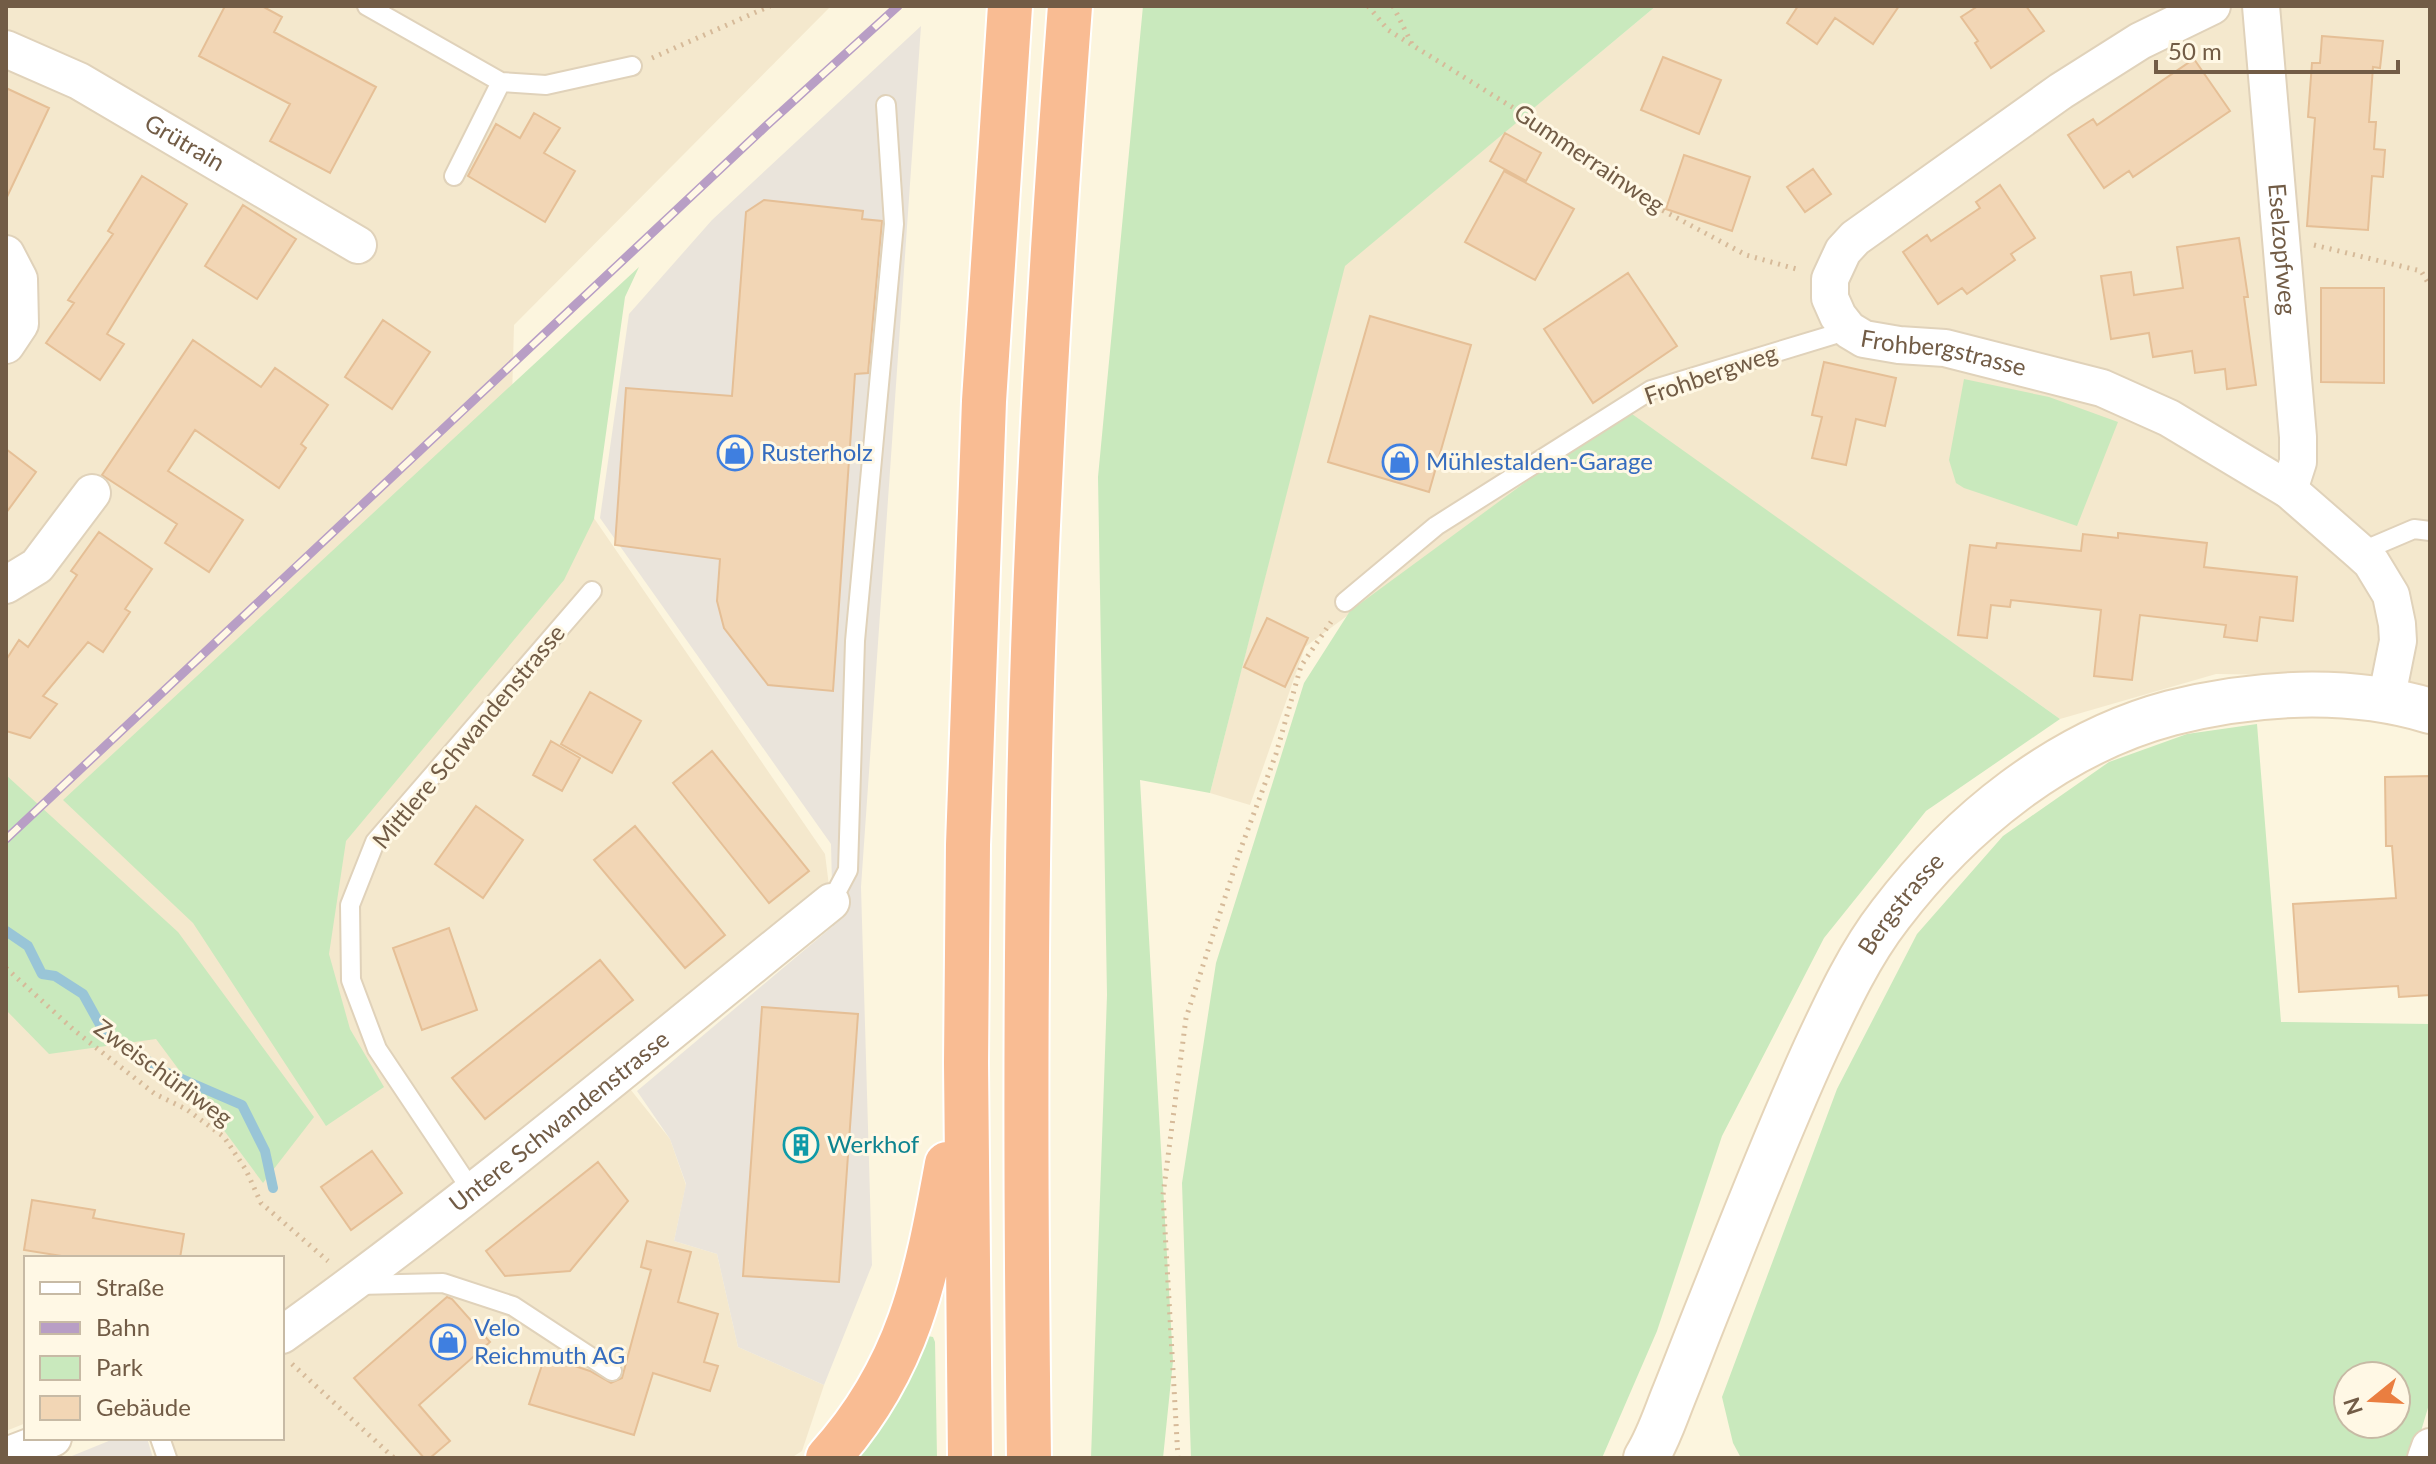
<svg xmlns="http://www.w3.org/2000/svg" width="2436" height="1464" font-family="Lato,sans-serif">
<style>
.residential{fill:#f4e8cd}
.industrial{fill:#eae4db}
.green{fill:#c9e9bd;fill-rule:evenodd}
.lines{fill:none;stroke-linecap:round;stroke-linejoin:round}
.stream{stroke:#99c5d7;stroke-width:10}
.building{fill:#f2d6b5;stroke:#e5bf96;stroke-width:2}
.lane-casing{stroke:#e0d2ba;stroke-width:22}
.street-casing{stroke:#e0d2ba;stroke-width:40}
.secondary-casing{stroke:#e5d4b8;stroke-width:48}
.highway-casing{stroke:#fff;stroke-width:48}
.path{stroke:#d6ba99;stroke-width:5;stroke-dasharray:2 6;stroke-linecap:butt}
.lane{stroke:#fff;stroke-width:18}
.street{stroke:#fff;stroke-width:36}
.secondary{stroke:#fff;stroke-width:44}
.highway{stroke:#f9bc93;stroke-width:44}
.rail-casing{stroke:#b89ec5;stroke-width:9}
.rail{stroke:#fff8e5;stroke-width:6;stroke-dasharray:18;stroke-linecap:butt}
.labels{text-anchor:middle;stroke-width:6;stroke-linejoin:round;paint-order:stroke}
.street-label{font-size:24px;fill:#725c46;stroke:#fff8e5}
.shop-label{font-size:24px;fill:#366cbe;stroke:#fff8e5;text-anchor:start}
.culture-label{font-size:24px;fill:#0d838f;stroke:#fff8e5;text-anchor:start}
</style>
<rect width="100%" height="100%" fill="#fcf5de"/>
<path class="residential" d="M6,6H831L514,325L512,399L825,854L829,886L611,1065L670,1139L686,1185L674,1241L717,1254L738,1347L824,1385L802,1451L791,1458H161L154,1438H282V1258H26V1423L6,1431Z
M1656,6H2430V694L2366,676L2216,674L2060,719L1625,410L1305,647L1250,805L1210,793L1344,266Z"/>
<path class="industrial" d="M921,26L861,887L872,1265L824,1385L738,1347L717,1254L674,1241L686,1184L670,1139L637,1091L833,926L831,844L600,518L629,314L712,220Z
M116,1438H147L153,1458H67Z"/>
<path class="green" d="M1143,6H1656L1345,266L1210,793L1140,780L1173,1361L1163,1458H1091L1107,995L1098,477Z
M639,267L625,297L594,519L564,580L346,841L329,954L350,1029L384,1087L326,1126L193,923L63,800Z
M1964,379L2049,397L2118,422L2077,526L1964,488L1956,483L1949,460Z
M1625,409L2060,719L1926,811L1824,938L1722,1136L1657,1331L1602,1458H1191L1182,1183L1216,963L1304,683L1350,611Z
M2257,724L2281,1022L2430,1024V1401L2413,1458H1741L1733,1443L1722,1397L1837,1089L1917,934L2003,836L2109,762L2187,734ZM2348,1376H2396V1424H2348Z
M6,775L178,932L314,1117L263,1183L156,1039L49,1054L6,1010Z
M928,1336L933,1337L935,1342L937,1458H844Z"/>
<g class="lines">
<path class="stream" d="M6,931L28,946L42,974L55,976L83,994L103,1030L161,1070L242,1105L265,1151L273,1188"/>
</g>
<path class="building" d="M225,6H262L282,17L274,32L376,87L330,173L270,141L290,104L199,56Z
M1798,6H1899L1873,44L1835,18L1817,44L1787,23Z
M1978,6H2026L2044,31L1991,68L1975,43L1978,41L1961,17Z
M2322,36L2383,41L2380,68L2373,67L2369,122H2376L2374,149L2385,150L2383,177L2372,176L2368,230L2307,226L2315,118L2308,117L2312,63H2320Z
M1663,57L1721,80L1699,134L1641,110Z
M2194,59L2230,111L2133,177L2129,171L2104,188L2068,135L2093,119L2097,125Z
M6,88L49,108L6,199Z
M534,113L560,128L544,153L575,171L545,222L468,176L496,124L520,138Z
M1505,133L1541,153L1526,181L1490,161Z
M1684,155L1750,177L1732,231L1666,209Z
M1813,169L1831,194L1805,212L1787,187Z
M1504,171L1574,209L1535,280L1465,242Z
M142,176L187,204L107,334L124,344L100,380L46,343L74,303L68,300L113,234L108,231Z
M2000,185L2035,238L2011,254L2015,260L1967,294L1962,288L1938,304L1903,252L1927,235L1931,241L1980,208L1976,202Z
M764,200L863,211L862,219L882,221L868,373L855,374L833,691L768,685L724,628L717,601L720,559L615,545L626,388L732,396L746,212Z
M243,205L296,239L257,299L205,266Z
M2239,238L2248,297H2244L2256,385L2227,389L2225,369L2195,373L2192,351L2153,357L2149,333L2111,339L2101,276L2131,272L2134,295L2183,288L2177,247Z
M1628,273L1677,346L1593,403L1544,329Z
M2321,288H2384V383L2321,382Z
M1370,316L1471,345L1429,492L1328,462Z
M383,320L430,352L392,409L345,377Z
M193,340L261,387L275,368L328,405L301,444L306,448L279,488L195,430L168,471L243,520L209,572L165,543L177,524L102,475Z
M1824,362L1896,378L1885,426L1856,419L1846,465L1812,458L1822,417L1812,415Z
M6,449L36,472L6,513Z
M99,532L152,569L125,609L130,612L103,652L88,642L43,696L57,704L30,738L6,731V660L19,640L28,647L77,575L71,571Z
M2118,533L2207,543L2204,567L2297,577L2293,621L2260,617L2257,641L2224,637L2226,625L2140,615L2132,680L2094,676L2101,610L2011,600L2010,607L1991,605L1987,638L1958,635L1970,545L1996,548L1997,543L2081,551L2083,534L2118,538Z
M1267,618L1308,638L1285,687L1244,667Z
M590,692L641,721L612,773L561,744Z
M551,741L580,758L562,791L533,775Z
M712,751L809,871L769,903L673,783Z
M2430,776V995L2399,997L2398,986L2299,992L2293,904L2396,898L2392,846H2386L2385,777Z
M476,806L523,840L483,898L435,864Z
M635,826L725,935L685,968L594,860Z
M449,928L477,1010L422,1030L393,948Z
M600,960L633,1000L485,1119L452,1078Z
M762,1007L858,1014L839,1282L743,1276Z
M372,1151L402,1193L351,1230L321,1187Z
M598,1162L628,1201L570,1271L505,1276L486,1251Z
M32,1200L95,1210L93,1218L184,1234L180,1258H74L24,1250Z
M647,1241L691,1252L678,1302L718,1314L704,1362L718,1366L710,1391L653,1373L634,1435L529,1404L545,1356L590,1371L611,1383L622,1378L651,1270L641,1267Z
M447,1297L452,1299L490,1342L419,1405L450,1441L430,1458H424L354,1378Z"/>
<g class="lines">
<g class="lane-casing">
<path id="lane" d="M367,6L501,82L546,85L632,66
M454,176L501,82
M2360,552L2414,529L2430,531
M1345,602L1436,526L1651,390L1849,330
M831,902L848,870L855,641L894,224L886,105
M472,1191L377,1049L351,980L350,905L375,842L592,591
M358,1285L443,1283L513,1306L612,1371
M160,1438L167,1458"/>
</g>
<g class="street-casing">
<g id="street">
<path id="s1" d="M2212,6L2140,41L2061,91L1855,238L1843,251L1830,279V298L1838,316L1849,330L1864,339L1899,345L1945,348L2102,388L2169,418L2289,490L2360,552L2371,562L2391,595L2397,624L2398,641L2386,701"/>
<path id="s2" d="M2261,6L2298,437V462L2289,490"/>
<path id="s3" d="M6,49L79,81L358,245"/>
<path d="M6,254L19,279L20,324L6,345"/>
<path d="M6,585L37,566L92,493"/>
<path id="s4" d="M282,1335C471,1199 650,1048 831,902"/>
<path d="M6,1456L53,1438"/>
<path d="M2426,1458L2430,1447"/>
</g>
</g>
<g class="secondary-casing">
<g id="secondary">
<path id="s5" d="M1646,1458C1658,1439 1665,1417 1673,1397C1686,1365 1698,1333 1711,1301C1745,1216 1778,1131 1816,1048C1837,1003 1859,955 1890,915C1960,823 2058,743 2171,713C2253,692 2348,686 2430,711"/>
</g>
</g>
<g class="highway-casing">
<path id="highway" d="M828,1458C909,1368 926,1279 947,1164
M970,1458L966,1063L968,845L984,401L1010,6
M1029,1458C1026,1239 1025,1020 1029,801C1034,536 1050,270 1070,6"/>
</g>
<path class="path" d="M1368,6L1388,30L1573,145L1649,203L1746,255L1800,270
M1393,6L1414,48
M652,58L770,6
M2314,245L2421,271L2430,286
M6,968L75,1031L155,1094L186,1109L224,1137L246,1170L261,1203L328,1261
M292,1364L394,1458
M1178,1458L1163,1195L1186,1018L1241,848L1276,754L1301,666L1331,622"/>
<use href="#lane" class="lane"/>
<use href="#street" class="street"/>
<use href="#secondary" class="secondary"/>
<use href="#highway" class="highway"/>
<g class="rail-casing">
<path id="rail" d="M6,839L766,126L898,6"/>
</g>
<use href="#rail" class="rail"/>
</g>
<defs>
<g id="shop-ring" transform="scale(1.8)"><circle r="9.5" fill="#fff8e5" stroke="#3f7fe0" stroke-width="1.5"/><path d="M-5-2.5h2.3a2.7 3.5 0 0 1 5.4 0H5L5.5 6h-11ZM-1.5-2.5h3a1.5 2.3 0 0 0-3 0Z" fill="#3f7fe0"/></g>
<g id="building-ring" transform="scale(1.8)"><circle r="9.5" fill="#fff8e5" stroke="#0f9aa8" stroke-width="1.5"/><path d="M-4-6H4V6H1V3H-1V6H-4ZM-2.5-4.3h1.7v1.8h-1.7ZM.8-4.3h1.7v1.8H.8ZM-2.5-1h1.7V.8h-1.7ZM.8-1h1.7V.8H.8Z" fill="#0f9aa8"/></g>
</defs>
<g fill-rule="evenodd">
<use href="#shop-ring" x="735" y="453"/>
<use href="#shop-ring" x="1400" y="462"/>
<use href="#building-ring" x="801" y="1145"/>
<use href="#shop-ring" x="448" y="1342"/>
</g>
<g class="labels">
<g class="street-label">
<text dy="8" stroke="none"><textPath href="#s3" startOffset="202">Grütrain</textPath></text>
<text transform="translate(1589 159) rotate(34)" y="8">Gummerrainweg</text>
<text dy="8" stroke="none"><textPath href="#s2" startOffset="244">Eselzopfweg</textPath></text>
<text dy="8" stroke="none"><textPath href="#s1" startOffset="630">Frohbergstrasse</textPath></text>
<text transform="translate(1711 375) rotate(-19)" y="8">Frohbergweg</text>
<text transform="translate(469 737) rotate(-50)" y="8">Mittlere Schwandenstrasse</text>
<text dy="8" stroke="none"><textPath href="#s5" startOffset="612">Bergstrasse</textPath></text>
<text transform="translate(163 1073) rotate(36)" y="8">Zweischürliweg</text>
<text dy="8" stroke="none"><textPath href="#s4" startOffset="350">Untere Schwandenstrasse</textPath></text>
</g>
<g class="shop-label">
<text x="761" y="461">Rusterholz</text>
<text x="1426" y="470">Mühlestalden-Garage</text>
<text x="474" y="1336">Velo<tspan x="474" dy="28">Reichmuth AG</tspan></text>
</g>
<g class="culture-label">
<text x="827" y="1153">Werkhof</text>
</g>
</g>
<rect width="2436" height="1464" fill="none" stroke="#725c46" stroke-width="16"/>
<rect x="24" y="1256" width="260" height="184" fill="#fff8e5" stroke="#c7baa5" stroke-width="2"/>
<rect x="40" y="1282" width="40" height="12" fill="#ffffff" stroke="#c7baa5" stroke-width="2"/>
<text x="96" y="1296" font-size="24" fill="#725c46">Straße</text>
<rect x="40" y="1322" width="40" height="12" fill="#b89ec5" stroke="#c7baa5" stroke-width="2"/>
<text x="96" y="1336" font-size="24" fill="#725c46">Bahn</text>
<rect x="40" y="1356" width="40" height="24" fill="#c9e9bd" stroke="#c7baa5" stroke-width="2"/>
<text x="96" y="1376" font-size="24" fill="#725c46">Park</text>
<rect x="40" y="1396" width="40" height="24" fill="#f2d6b5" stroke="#c7baa5" stroke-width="2"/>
<text x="96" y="1416" font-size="24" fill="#725c46">Gebäude</text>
<g transform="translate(2372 1400) rotate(252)"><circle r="38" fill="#fff8e5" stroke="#c7baa5" stroke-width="2"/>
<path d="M0-6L14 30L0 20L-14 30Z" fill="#ea7e40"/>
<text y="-12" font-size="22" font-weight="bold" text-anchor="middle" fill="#725c46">N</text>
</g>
<path d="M2156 60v12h242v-12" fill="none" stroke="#725c46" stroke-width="4"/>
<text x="2168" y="60" font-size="24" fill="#725c46" stroke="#fff8e5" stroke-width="6" paint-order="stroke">50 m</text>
</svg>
